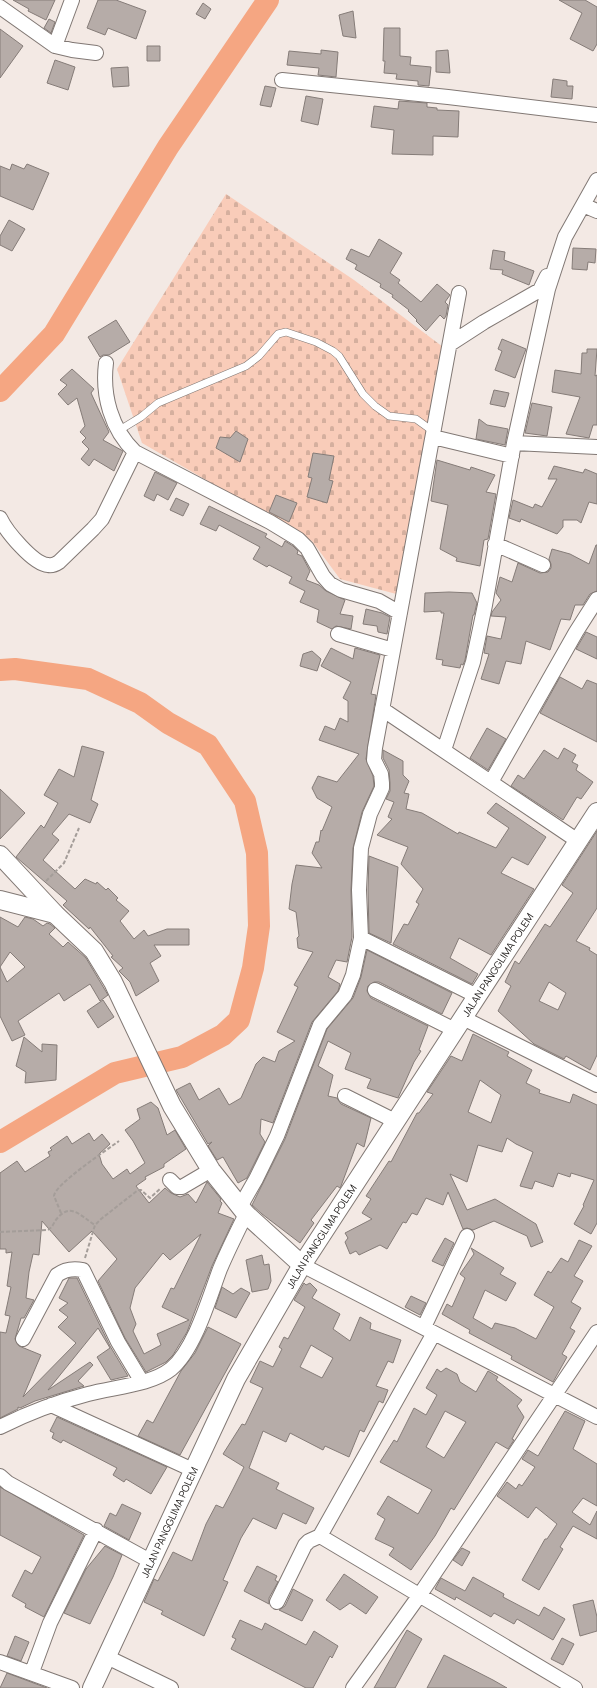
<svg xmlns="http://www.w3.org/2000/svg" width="597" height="1688" font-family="Manrope,sans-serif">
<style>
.cemetery{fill:url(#cemetery-stones)}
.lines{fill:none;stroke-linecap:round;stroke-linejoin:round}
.river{stroke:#f5a682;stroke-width:22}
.building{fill:#b6aca8;stroke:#857c78;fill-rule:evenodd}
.service-casing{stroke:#817874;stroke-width:8}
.minor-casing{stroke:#817874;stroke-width:16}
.tertiary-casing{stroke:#817874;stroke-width:20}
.path{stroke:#a49d99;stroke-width:2;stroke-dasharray:4 2;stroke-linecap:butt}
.service{stroke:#fff;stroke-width:7}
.minor{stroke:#fff;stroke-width:14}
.tertiary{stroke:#fff;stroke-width:18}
.labels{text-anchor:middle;stroke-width:3;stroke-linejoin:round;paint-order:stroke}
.street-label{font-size:10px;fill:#1c1917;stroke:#fff}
</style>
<defs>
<pattern id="cemetery-stones" width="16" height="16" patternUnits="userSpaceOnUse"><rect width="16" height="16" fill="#f9ccb9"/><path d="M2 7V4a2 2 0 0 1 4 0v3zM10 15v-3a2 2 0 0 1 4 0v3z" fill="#d5af9e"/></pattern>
</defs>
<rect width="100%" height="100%" fill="#f3e9e4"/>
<path class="cemetery" d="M226,194L354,280L443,347L400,595L340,579L312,541L142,443L117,369Z"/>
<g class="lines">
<path class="river" d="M0,391L54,334L168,147L268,0
M0,670L15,669L88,679L140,703L168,723L208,745L245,801L257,853L259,926L253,968L239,1020L223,1035L182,1057L115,1073L0,1142"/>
</g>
<path class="building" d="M13,0H55L46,20L28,11L29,9Z
M98,0H116L146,11L136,39L108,28L105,35L87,28Z
M559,0H585L597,7V44L593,51L570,39L582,13Z
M203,3L211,9L205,19L196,14Z
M353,11L356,38L343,36L339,15Z
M49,19L55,22L51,33L44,28Z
M384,28H400V56L411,57L410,65L431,67L429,86L418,85V81L396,79L397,74L384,73L385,61H383Z
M0,29L23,46L0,78Z
M147,46H160V61H147Z
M321,50L338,52L336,77L318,75L319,68L287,65L289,51L321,54Z
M448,50L450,73L436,72V51Z
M55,60L75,67L68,90L47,83Z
M128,67L129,86L113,87L111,68Z
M553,79L567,81V86H573L572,99L551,97Z
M265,86L276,88L271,107L260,105Z
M306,96L323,99L318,125L301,121Z
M399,101L427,103V107L437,108V110L459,111L458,137L433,136V155L392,154L394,130L371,127L374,106L398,109Z
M12,164L24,169L27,164L49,173L33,210L0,196V166L10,170Z
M9,220L25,229L12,251L0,245V236Z
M379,239L402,253L390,273L400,280L398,283L421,302L437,284L450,295L445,302L448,305L446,316L444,319L440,315L426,331L416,321L417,320L408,311L409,310L392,297L393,295L380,287L381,284L355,269L357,265L346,259L351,249L369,257Z
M573,248L596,249L595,263L588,262L587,270L572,269Z
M493,250L505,252L504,260L534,271L529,285L502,274L503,270L490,269Z
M116,320L130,342L109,355H103L100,357L88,337Z
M502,339L526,349L515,378L495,370L502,351L498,349Z
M587,349H597L595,376L597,375V425H593L589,438L566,434L580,397L552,392L555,370L581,374L582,353H587Z
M72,369L94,389L91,393L109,432L103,440L123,451L114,471L94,459L89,466L81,459L89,449L82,442L86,438L80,432L85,426L77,398L68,405L58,394L67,385L60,380Z
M494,390L509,393L505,407L490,404Z
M532,403L552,407L547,436L525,433Z
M479,419L487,425L508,429L505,445L476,439Z
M236,431L248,439L240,462L216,448L220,437L230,438Z
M313,453L334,456L329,480L333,481L327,503L307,497L312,478L308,477Z
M437,460L470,470L471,467L495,475L486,492L496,494L488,539L484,540L480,566L456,561L457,558L440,549L448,505L431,501Z
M554,466L583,473L585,469L597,474V504L589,502L581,523L577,520H563V527L557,534L521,519L520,522L509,518L513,500L533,508L535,504L542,507L557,479H548Z
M155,472L177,483L168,500L157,494L154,501L144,496Z
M276,495L297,503L289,522L269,512Z
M176,498L189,504L183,516L170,510Z
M209,506L267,534L265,537L282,547L285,541L293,546L298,551L297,554L302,556L310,571L306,580L319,585L326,591L345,600L340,614L353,616L351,629L336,626L332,629L317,622L319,610L300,602L305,591L289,583L292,577L269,565L267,567L253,559L260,547L219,525L216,531L200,524Z
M596,545H597V591L590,594L583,605H575L570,620L561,619L550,650L526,641L521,664L506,661L499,684L481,679L489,654L484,653L487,636L501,639L506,617L491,616L492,612L501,600L496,593L500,577L512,582L518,563L540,573L548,572L551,568V564L549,559L552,549L570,554L589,564Z
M449,592L472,593L477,603L474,615H473L465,660L463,665L461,664L460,668L442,665L443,660L436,659L444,613H441V611L424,612L425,593Z
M366,609L382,613L390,617L387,634L378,632L377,626L363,624Z
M586,632L597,637V659L576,649Z
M331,648L353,659L355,648L380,655L371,694L376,695L366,759L373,776L374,786L362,812L353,848L351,890L352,937L347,962L336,960L328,977L340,984L338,991L312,1022L273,1123L261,1119L260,1134L265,1142L247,1178L238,1183L223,1157L217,1160L208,1146L212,1142L208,1144L176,1090L190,1083L199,1100L219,1088L229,1105L241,1098L256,1064L263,1057L275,1062L279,1051L295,1041L277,1032L298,987L294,985L313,952L298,948L297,938L299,936L296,912L289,909L292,884L296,865L322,868L312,853L316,842H319L321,830L322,831L332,807L317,798L312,788L318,776L337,782L359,754L319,740L325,726L335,730L340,718L348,722V701L343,698L351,682L321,666Z
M312,651L321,659L317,671L300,666L303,654Z
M560,677L582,689L587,680L597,684V742L540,713Z
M487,728L506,739L488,770L470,758Z
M82,746L104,752L91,800L98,804L90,823L69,814L52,834L59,840L43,860L75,889L85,879L96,884L97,882L106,890L108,888L118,898L116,900L129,911L120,921L134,939L144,930L148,936L167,929H189V945H154L161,956L150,963L159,981L136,996L130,982L119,971L123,968L111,957L113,956L90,927L89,929L63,905L67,901L16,857L41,825L44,828L58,803L44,795L59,769L74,777Z
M564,748L576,755L572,762L578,765L576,770L593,782L581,799L577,797L563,820L511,786L518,775L524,779L544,750L558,759Z
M383,750L403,761V775L409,781L404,793L409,794L406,809L422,813L458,834L459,832L496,848L509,828L487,813L496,803L546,837L528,865L512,857L501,873L534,889L491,955L459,938L450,958L478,974L472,984L393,944L404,924L408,925L419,904L416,902L423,889L401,864L408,847L377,835L392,819L388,817L394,802L386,799L390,791V783L389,770L383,758Z
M0,789L25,813L0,839Z
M597,831V908L576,941L590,948L589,950L597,955V1055L590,1070L566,1056L564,1059L534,1044L498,1011L511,986L505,982L515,961L519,964L545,924L550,927L573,893L562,885ZM549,982L566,993L558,1010L539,1001Z
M369,856L398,867L391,943L369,933L368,890Z
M0,917L18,927L25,917L33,919L43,926L47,923L50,924L55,928L49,934L63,947L68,942L86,958L108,995L100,1001L90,984L64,1001L59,993L18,1021L25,1035L12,1041L0,1016ZM10,952L25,967L7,982L0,967Z
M367,950L452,993L442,1014L379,982H374L368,986L367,991L371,998L428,1026L419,1050L421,1051L414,1062L398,1098L367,1088L371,1079L345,1069L351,1053L328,1041L318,1066L333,1075L328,1096L337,1098L341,1104L371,1118L364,1147L357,1143L341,1186L340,1188L337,1186L311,1220L314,1223L300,1243L262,1214L252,1205L285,1139L327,1029L353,998L361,977Z
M103,1000L114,1017L98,1028L87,1011Z
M473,1034L509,1052L507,1056L532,1070L526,1083L540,1090L539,1093L570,1103L573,1094L597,1105V1223L591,1234L574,1224L584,1206L583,1205L594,1180L571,1173L570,1177L558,1173L553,1187L535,1181L532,1189L520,1186L533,1152L516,1144L507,1138L502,1152L478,1145L467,1182L450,1174L467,1210L495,1199L536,1224L543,1242L531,1247L527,1236L494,1221L473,1230L467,1228L463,1229L448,1192L443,1205L426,1198L417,1215L412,1213L406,1223L403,1222L387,1249L380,1245L359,1255L356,1251L350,1254L345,1242L348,1238L345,1233L372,1219L362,1213L371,1199L366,1196L389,1161L391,1162L417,1113H419L433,1094L427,1092L451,1056L462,1061ZM480,1080L501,1095L491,1123L468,1112Z
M24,1037L42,1052V1044L57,1045L56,1080L25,1083L26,1072L16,1066Z
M151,1102L158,1108L167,1135L175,1130L186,1149L164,1164V1167L145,1177L146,1179L136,1186L149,1203L165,1188L171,1193L180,1197L188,1194L196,1203L207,1182L221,1199L220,1201L222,1203L218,1213L234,1219L212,1266L187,1332L173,1355L166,1362L146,1372L125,1338L98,1281L117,1259L92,1231L69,1252L42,1221L39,1255L33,1254L29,1272L26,1298L34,1300L24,1318H21L15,1339L19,1346L41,1355L23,1397L76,1343L58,1327L68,1317L59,1310L68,1303L59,1298L69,1278H77L110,1346L128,1376L111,1380L97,1357L110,1348L98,1328L48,1390L90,1362L93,1365L78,1381L84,1386L35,1401L20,1408L18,1407V1409L0,1418V1332L6,1333L10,1316L5,1315L11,1287L7,1286L12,1252L6,1253V1249H0V1173L17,1161L25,1172L50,1156L48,1152L52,1150L50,1148L67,1136L72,1144L89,1133L94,1141L102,1134L110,1144L99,1154L102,1164L113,1179L127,1169L130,1174L145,1163L133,1141L125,1130L140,1119L137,1109ZM201,1234L174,1289L171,1288L162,1307L189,1320L157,1334L161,1345L144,1354L133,1331L136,1324L130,1308L135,1288L163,1253L170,1260Z
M445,1238L454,1243L443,1266L432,1261Z
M579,1240L592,1246L574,1276L583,1281L571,1302L581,1308L570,1328L575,1331L562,1354L567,1357L553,1382L511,1359L512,1356L469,1333L470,1330L442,1314L447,1304L452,1307L465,1278L460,1274L474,1254L471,1248L504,1268L500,1274L516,1283L506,1301L485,1290L473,1318L492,1329L495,1323L515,1328L536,1339L554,1307L534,1295L548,1271L551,1273L561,1258L568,1262Z
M262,1255L264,1265L269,1264L271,1281L268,1289L252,1292L246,1260Z
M304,1283L306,1285L310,1283L317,1290L312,1298L340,1314L333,1329L350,1341L360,1317L371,1323L370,1329L401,1340L393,1363L388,1361L376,1386L388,1390L383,1403L379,1401L364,1432L360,1430L349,1457L325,1446L323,1450L290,1433L286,1442L263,1431L249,1468L279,1483L276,1489L314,1508L306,1524L283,1513L276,1529L253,1518L241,1538L223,1580L228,1582L204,1636L161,1614L163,1611L144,1602L154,1579L158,1581L173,1552L192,1561L206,1524L216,1505L223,1508L233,1489L244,1467L223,1454L242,1424L245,1425L263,1388L250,1382L260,1361L273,1367L282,1349L279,1347L284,1337L288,1339L305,1307L294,1300ZM311,1345L333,1358L322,1378L300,1367Z
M222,1287L233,1294L241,1288L250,1293L236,1318L215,1308Z
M411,1296L426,1303L420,1315L405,1307Z
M208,1327L241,1344L180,1455L138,1436L147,1420L153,1423L181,1371L195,1353Z
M446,1368L457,1374L460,1382L476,1392L488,1371L498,1377L496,1380L522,1400L517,1406L524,1417L512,1439L514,1440L508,1449L496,1442L454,1510L451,1508L435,1536L411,1570L389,1555L394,1548L375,1539L385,1519L377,1514L388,1496L418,1514L432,1490L380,1462L394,1440L397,1442L414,1408L426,1415L437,1395L426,1388L437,1369L441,1372ZM445,1411L466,1422L444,1458L426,1447Z
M565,1411L585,1421L573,1449L597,1464V1506L583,1498L572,1512L590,1525L597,1511V1539L573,1526L560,1547L563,1549L539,1590L522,1580L545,1539H547L557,1524L536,1507L528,1518L497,1496L507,1482L516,1489L519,1484L522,1486L535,1467L522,1459L528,1450L538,1456Z
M57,1417L167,1467L151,1494L126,1479L124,1482L113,1475L117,1468L63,1440L61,1443L52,1438L54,1433L50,1431Z
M0,1487L84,1535L44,1617L25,1607L26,1604L12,1596L25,1570L32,1574L41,1557L0,1535Z
M122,1504L141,1513L129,1540L104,1526L110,1513L116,1516Z
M105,1546L122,1555L113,1577L90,1624L64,1613L86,1569Z
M462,1548L470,1552L462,1566L453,1560Z
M257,1566L277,1576L275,1580L278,1582L269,1598V1604L244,1591Z
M344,1574L378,1597L366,1614L350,1603L340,1610L326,1600Z
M473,1577L504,1594L503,1597L539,1616L544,1607L565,1619L553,1640L517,1619L514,1624L494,1613L491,1617L456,1597L455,1600L435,1589L441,1578L465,1591Z
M293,1589L313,1600L302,1621L279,1610L285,1606Z
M593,1600L597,1617V1631L580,1636L573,1605Z
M240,1620L262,1630L265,1623L306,1645L314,1631L338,1646L332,1658L330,1656L313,1688H306L231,1649L236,1639L232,1637Z
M407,1630L422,1639L395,1688H374Z
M15,1636L29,1642L21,1661L7,1656Z
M562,1638L574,1644L563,1665L551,1659Z
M444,1655L493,1680L507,1688H427Z
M7,1673L47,1688H0Z"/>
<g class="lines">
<g class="service-casing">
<path id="service" d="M118,431L141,417L158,403L246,366L259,356L278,334L286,332L316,342L333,351L339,356L363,394L375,406L389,416L416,419L434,432"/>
</g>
<g class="minor-casing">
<path id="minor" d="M0,7L55,46L72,50L96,53
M55,46L72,0
M282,80L448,97L597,115
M583,205L597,211
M450,344L484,322L540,290L547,276
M106,363C102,395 111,429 135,452L270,522L298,539L307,548L323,576L330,584L341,590L379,601L400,613
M433,437L512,456
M514,443L597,447
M0,518C6,531 33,564 48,565C52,566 56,564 59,562L93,529L102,519L135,452
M495,544L543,565
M338,634L393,650
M382,709L578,841
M444,750L473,662L485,605L514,443L548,289L565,237L597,180
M491,782L576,632L597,599
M361,938L477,996
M375,990L455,1030
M463,1018L597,1085
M345,1096L395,1121
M170,1180L177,1187H182L211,1170
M240,1207L256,1179L277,1136L320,1025L345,995L353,975L361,938L359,890L361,848L370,814L382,788V783L381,774L374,760L375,748L459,293
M302,1265L597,1417
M424,1327L467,1236
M23,1339L57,1275C65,1269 73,1268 83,1270L118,1342L142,1382
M51,1405L193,1470
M0,1427C28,1413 57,1402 88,1394C113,1387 151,1385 171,1369C195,1349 209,1298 220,1269C228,1250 237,1232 246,1214
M0,1476L8,1483L150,1561
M320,1536L575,1688
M277,1602L305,1545L309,1541L320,1536L434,1333
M107,1657L171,1688
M0,1662L72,1688
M32,1672L50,1623L96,1530
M353,1688L419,1596L597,1332"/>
</g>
<g class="tertiary-casing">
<g id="tertiary">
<path d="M0,855L55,914L94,951L113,982L172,1106L211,1170L246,1214L302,1265"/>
<path d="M0,900L55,914"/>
<path id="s1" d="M92,1688L236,1379L302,1265L597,812"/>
</g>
</g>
<path class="path" d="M46,881L64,863L79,828
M61,1213L54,1196C54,1185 108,1149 119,1141
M0,1232L47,1230C51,1229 53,1225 55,1221C70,1201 79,1215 95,1225
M85,1258L95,1225L101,1219L138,1190H141L150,1198L161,1188"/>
<use href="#service" class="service"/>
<use href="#minor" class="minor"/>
<use href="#tertiary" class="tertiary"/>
</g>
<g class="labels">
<g class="street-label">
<text dy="4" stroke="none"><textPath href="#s1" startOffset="831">JALAN PANGGLIMA POLEM</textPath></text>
<text dy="4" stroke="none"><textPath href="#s1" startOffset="507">JALAN PANGGLIMA POLEM</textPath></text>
<text dy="4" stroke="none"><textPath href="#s1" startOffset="183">JALAN PANGGLIMA POLEM</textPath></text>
</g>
</g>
</svg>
